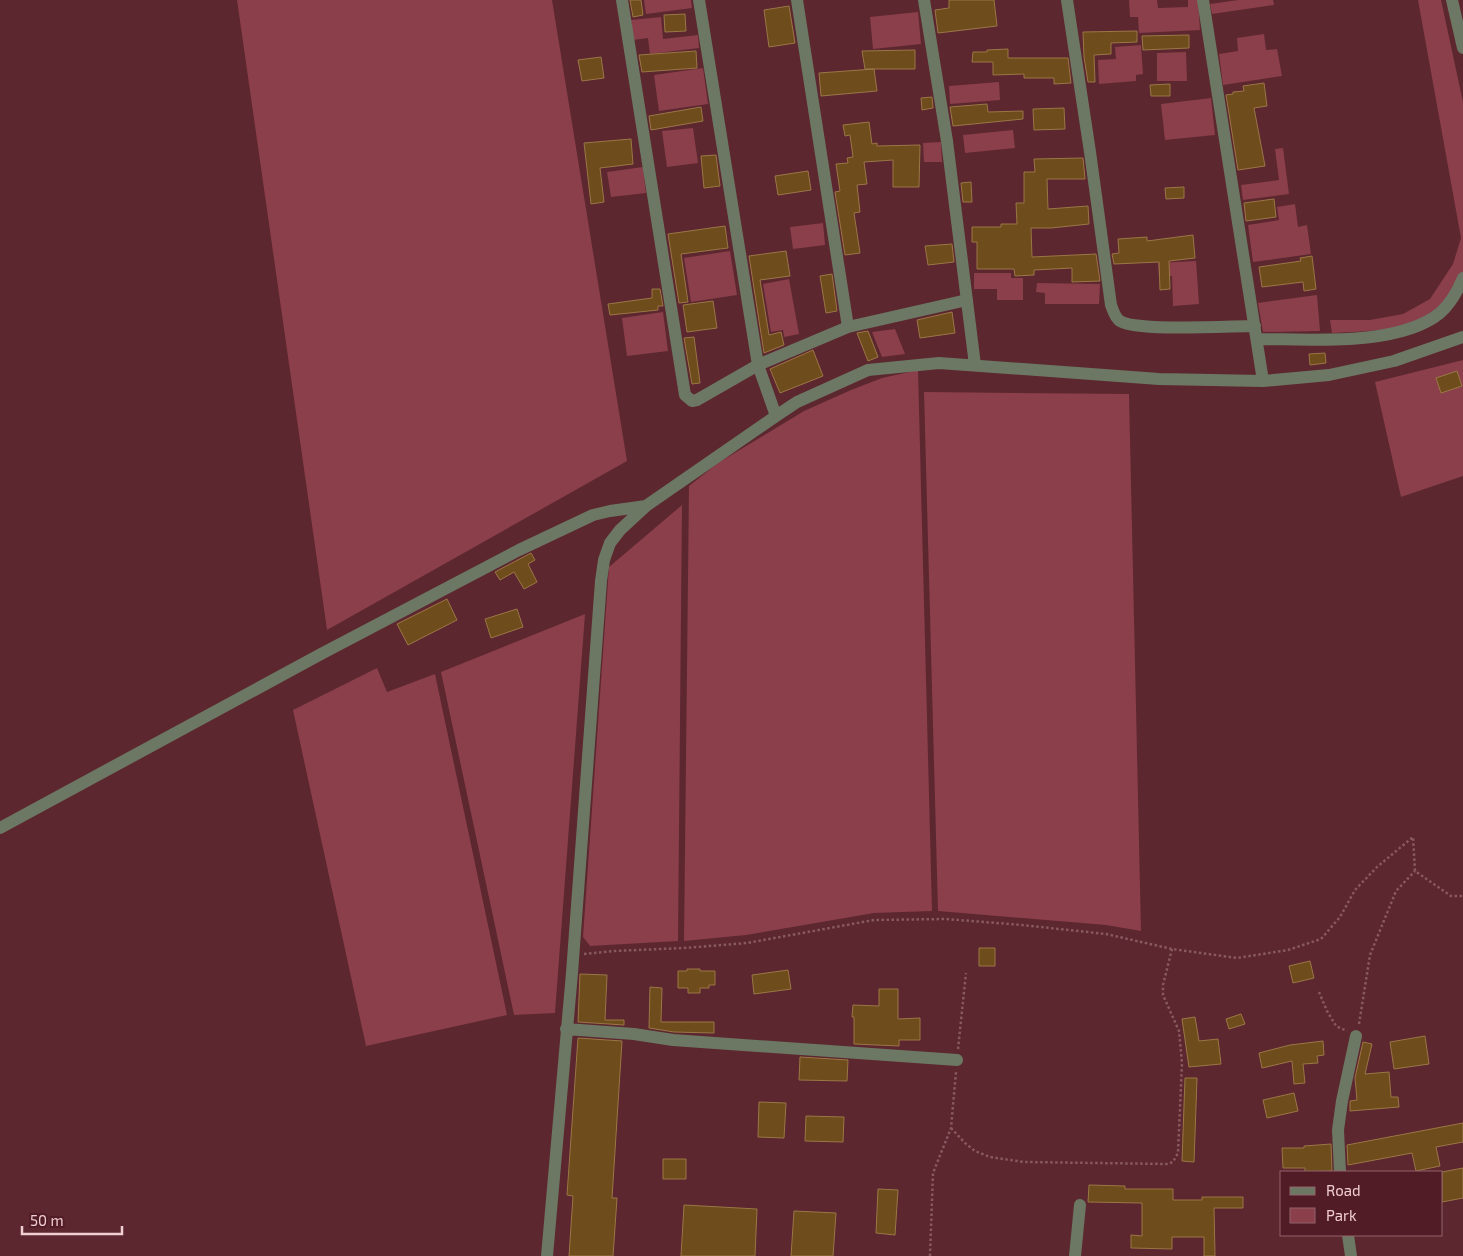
<svg xmlns="http://www.w3.org/2000/svg" width="1463" height="1256" font-family="'Exo 2',sans-serif">
<style>
.green{fill:#8a3f4b}
.building{fill:#6e4c1b;stroke:#9b7647}
.lines{fill:none;stroke-linecap:round;stroke-linejoin:round}
.path{stroke:#895960;stroke-width:2.5;stroke-dasharray:2.5 2.5;stroke-linecap:butt}
.minor{stroke:#6c7863;stroke-width:12}
</style>
<rect width="100%" height="100%" fill="#5c272f"/>
<path class="green" d="M237,0H552L627,461L327,630Z
M644,0H691L692,8L646,14Z
M1129,0H1157L1158,8L1188,7V0H1198L1200,30L1139,33L1138,17H1130Z
M1238,0H1273L1274,5L1212,14L1210,4Z
M1418,0H1441L1463,102V272C1457,284 1445,304 1434,312C1404,332 1366,331 1332,333L1330,320H1370L1403,314L1430,299L1453,264L1461,238Z
M918,12L921,44L873,49L870,17Z
M661,17L663,39L698,35L699,48L650,54L648,38L633,40L631,20Z
M1264,34L1266,50L1277,49L1282,76L1223,85L1219,54L1238,51L1237,38Z
M1141,45L1143,74L1136,75V81L1099,84L1098,60L1116,59L1115,47Z
M1186,52L1187,81H1157V53Z
M703,68L708,104L659,111L654,75Z
M999,82L1000,100L950,104L949,86Z
M1211,98L1215,135L1165,140L1161,104Z
M693,128L698,163L667,167L662,131Z
M1013,130L1015,148L965,153L963,135Z
M941,142L942,162H924L923,143Z
M1283,148L1289,194L1243,200L1241,185L1279,180L1275,149Z
M643,167L646,193L611,197L607,172Z
M1295,204L1298,227L1307,225L1311,254L1253,262L1248,225L1279,220L1277,207Z
M823,223L825,245L793,249L790,227Z
M730,251L737,295L691,302L684,258Z
M1196,261L1199,304L1173,306L1172,276L1159,277L1158,263Z
M974,273H1011V278H1023V300H997V289H974Z
M789,279L799,334L784,337L783,330L771,332L763,284Z
M1037,283L1100,284L1099,304H1045V293L1036,292Z
M1317,295L1320,331L1263,332L1258,303Z
M663,312L668,351L627,356L622,318Z
M895,329L905,354L882,357L872,332Z
M1463,360V476L1401,497L1375,382Z
M918,370L932,911L874,913L746,935L684,941L689,486L718,463L804,411L851,390L882,378Z
M924,392L1129,394L1141,931L1106,925L938,911Z
M682,505L678,941L590,946L583,937L609,567Z
M585,614L555,1013L514,1015L441,672Z
M377,668L387,692L435,674L507,1015L366,1046L293,710Z"/>
<path class="building" d="M630,0H641L643,15L633,17Z
M949,0H994L997,26L938,33L935,10L949,8Z
M789,6L795,43L769,47L764,10Z
M685,14L686,31L665,32L664,15Z
M1137,31V42L1111,43V54L1094,55L1095,82H1088L1084,57L1083,32Z
M1189,35V48L1143,50L1142,36Z
M1008,49V58H1068L1071,83L1054,84V78H1024V74L993,75V62H972L973,52H987V50Z
M915,50V69H865L862,51Z
M696,51L697,68L642,72L639,55Z
M601,57L604,78L582,81L578,60Z
M874,69L877,91L821,96L819,73Z
M1264,83L1267,106L1254,108L1265,166L1238,170L1226,95L1233,94V92L1244,91L1243,86Z
M1170,84V96H1151L1150,85Z
M932,97L933,108L922,110L921,98Z
M987,104L988,112L1023,111V119L953,126L950,107Z
M701,107L703,121L651,130L649,116Z
M1064,108L1065,129L1034,130L1033,109Z
M869,122L872,144L877,143V146L920,145L919,187H893V160L864,162L867,184L857,185L860,212L854,213L860,253L845,255L835,192L840,191L836,164L848,163L847,158L853,157L850,135L845,136L843,125Z
M631,139L633,164L600,168L604,202L591,204L584,143Z
M716,155L720,186L704,188L701,156Z
M1083,158L1085,179H1047L1048,209L1088,206L1089,224L1051,228H1031L1032,257L1096,254L1100,281L1072,282V268L1034,270V275L1015,276L1014,269H977V242H972V227H1001V224H1017L1016,203H1024V172H1035L1034,159Z
M808,171L811,190L778,195L775,176Z
M971,182L972,202H963L961,183Z
M1184,187V198L1166,199L1165,188Z
M1274,199L1276,217L1246,221L1244,203Z
M725,226L728,248L681,254L688,302L679,303L668,234Z
M1193,235L1195,258L1169,261L1170,289L1160,290L1159,262L1114,264L1112,254L1119,253L1118,239L1147,237V241Z
M952,244L954,262L928,265L925,246Z
M786,251L790,276L760,280L769,335L781,332L784,345L764,353L749,256Z
M1312,256L1316,289L1304,291L1303,282L1262,287L1259,267L1301,261L1300,258Z
M832,274L837,311L826,313L820,276Z
M652,289H660L663,306H658V310L610,315L608,304L652,298Z
M713,301L717,328L687,332L683,305Z
M952,312L955,333L920,338L917,320Z
M868,331L878,357L868,361L857,333Z
M694,337L700,383L692,384L684,338Z
M813,350L823,376L780,393L770,369Z
M1325,353L1326,363L1310,365L1309,354Z
M1457,371L1462,386L1441,393L1436,378Z
M531,553L535,560L528,564L537,582L524,589L514,572L500,580L495,572Z
M447,599L457,620L408,645L397,624Z
M517,609L523,627L491,638L485,619Z
M979,948H995V966H979Z
M1310,961L1314,978L1293,983L1289,966Z
M687,969H700V971H715V985H709V988H700V993H688V988H678V971H687Z
M788,970L791,989L754,994L752,975Z
M580,974L607,975L605,1020H624V1025L578,1022Z
M650,987L662,988L661,1022H714V1033L674,1032L649,1028Z
M879,989H898V1019L920,1018V1040H899V1046L854,1044V1017H852L853,1005L879,1006Z
M1241,1014L1245,1024L1229,1029L1226,1019Z
M1195,1017L1199,1041L1218,1039L1221,1064L1189,1067L1182,1019Z
M1425,1036L1429,1064L1394,1069L1390,1042Z
M578,1038L622,1041L612,1198H617L613,1256H569L573,1196L567,1195Z
M1323,1041L1324,1055L1317,1056L1318,1063L1303,1064L1305,1083L1294,1084L1292,1061L1262,1068L1259,1053L1290,1045Z
M1363,1042L1372,1044L1365,1074L1389,1072L1391,1097H1398L1399,1107L1350,1111V1101L1357,1100L1355,1078Z
M800,1057L848,1060L847,1081L799,1080Z
M1185,1078H1197L1194,1162L1182,1161Z
M1294,1093L1298,1111L1267,1118L1263,1100Z
M759,1102L786,1103L784,1138L758,1137Z
M806,1116L844,1117L843,1142L805,1141Z
M1463,1123V1142L1436,1147L1440,1166L1416,1171L1412,1153L1348,1165L1347,1145Z
M1331,1144L1332,1171L1305,1172V1168H1283L1282,1148H1304V1146Z
M663,1159H686V1179H663Z
M1463,1168V1198L1442,1202V1172Z
M1089,1185L1125,1186V1189H1173V1200H1202V1197H1243V1208H1214L1215,1256H1204V1237H1172V1249L1131,1248V1235L1142,1236V1203L1088,1202Z
M878,1189L898,1190L895,1235L876,1233Z
M684,1205L757,1209L755,1256H681Z
M794,1211L836,1213L833,1256H791Z"/>
<g class="lines">
<path class="path" d="M584,954L614,951L684,948L747,943L874,920L946,919L1022,925L1106,934L1172,949L1237,958L1288,950L1321,939L1340,917L1355,890L1377,867L1413,837L1415,871L1451,896H1463
M1319,992L1327,1011L1336,1026L1347,1031
M1359,1024L1370,955L1396,891L1415,871
M958,1049L966,973
M951,1128L965,1143L975,1151L990,1157L1024,1162L1168,1164L1173,1162L1178,1153L1182,1063L1179,1031L1163,995V985L1172,949
M930,1256L933,1173L951,1128L956,1072"/>
<path class="minor" d="M622,0L685,395L692,401L697,400L758,365L848,327
M699,0L758,365L776,416
M797,0L848,327L967,300
M924,0L947,141L975,365
M1067,0L1090,152L1111,305C1113,310 1115,318 1120,321C1137,332 1230,326 1255,326
M1203,0L1263,381
M1452,0L1463,48
M1257,339C1308,339 1398,347 1440,313C1450,304 1458,290 1463,278
M0,828L321,654L519,550L593,515L610,511L646,506
M566,1029L634,1034L673,1040L957,1060
M1340,1172L1338,1130L1342,1101L1356,1036
M1348,1235L1351,1256
M547,1256L572,973L601,581L604,560L610,543L620,530L646,506L776,416L797,402L868,370L939,363L1159,379L1263,381L1329,375L1394,361L1463,337
M1075,1256L1080,1205"/>
</g>
<rect x="1280" y="1171" width="162" height="65" fill="#511c26" stroke="#91636a"/>
<rect x="1290" y="1187" width="25" height="8" fill="#6c7863" stroke="#91636a"/>
<text x="1326" y="1196" font-size="15" fill="#f0ced1">Road</text>
<rect x="1290" y="1208" width="25" height="15" fill="#8a3f4b" stroke="#91636a"/>
<text x="1326" y="1221" font-size="15" fill="#f0ced1">Park</text>
<path d="M22 1226v8h100v-8" fill="none" stroke="#f0ced1" stroke-width="2.5"/>
<text x="30" y="1226" font-size="15" fill="#f0ced1" stroke="#511c26" stroke-width="4" paint-order="stroke">50 m</text>
</svg>
